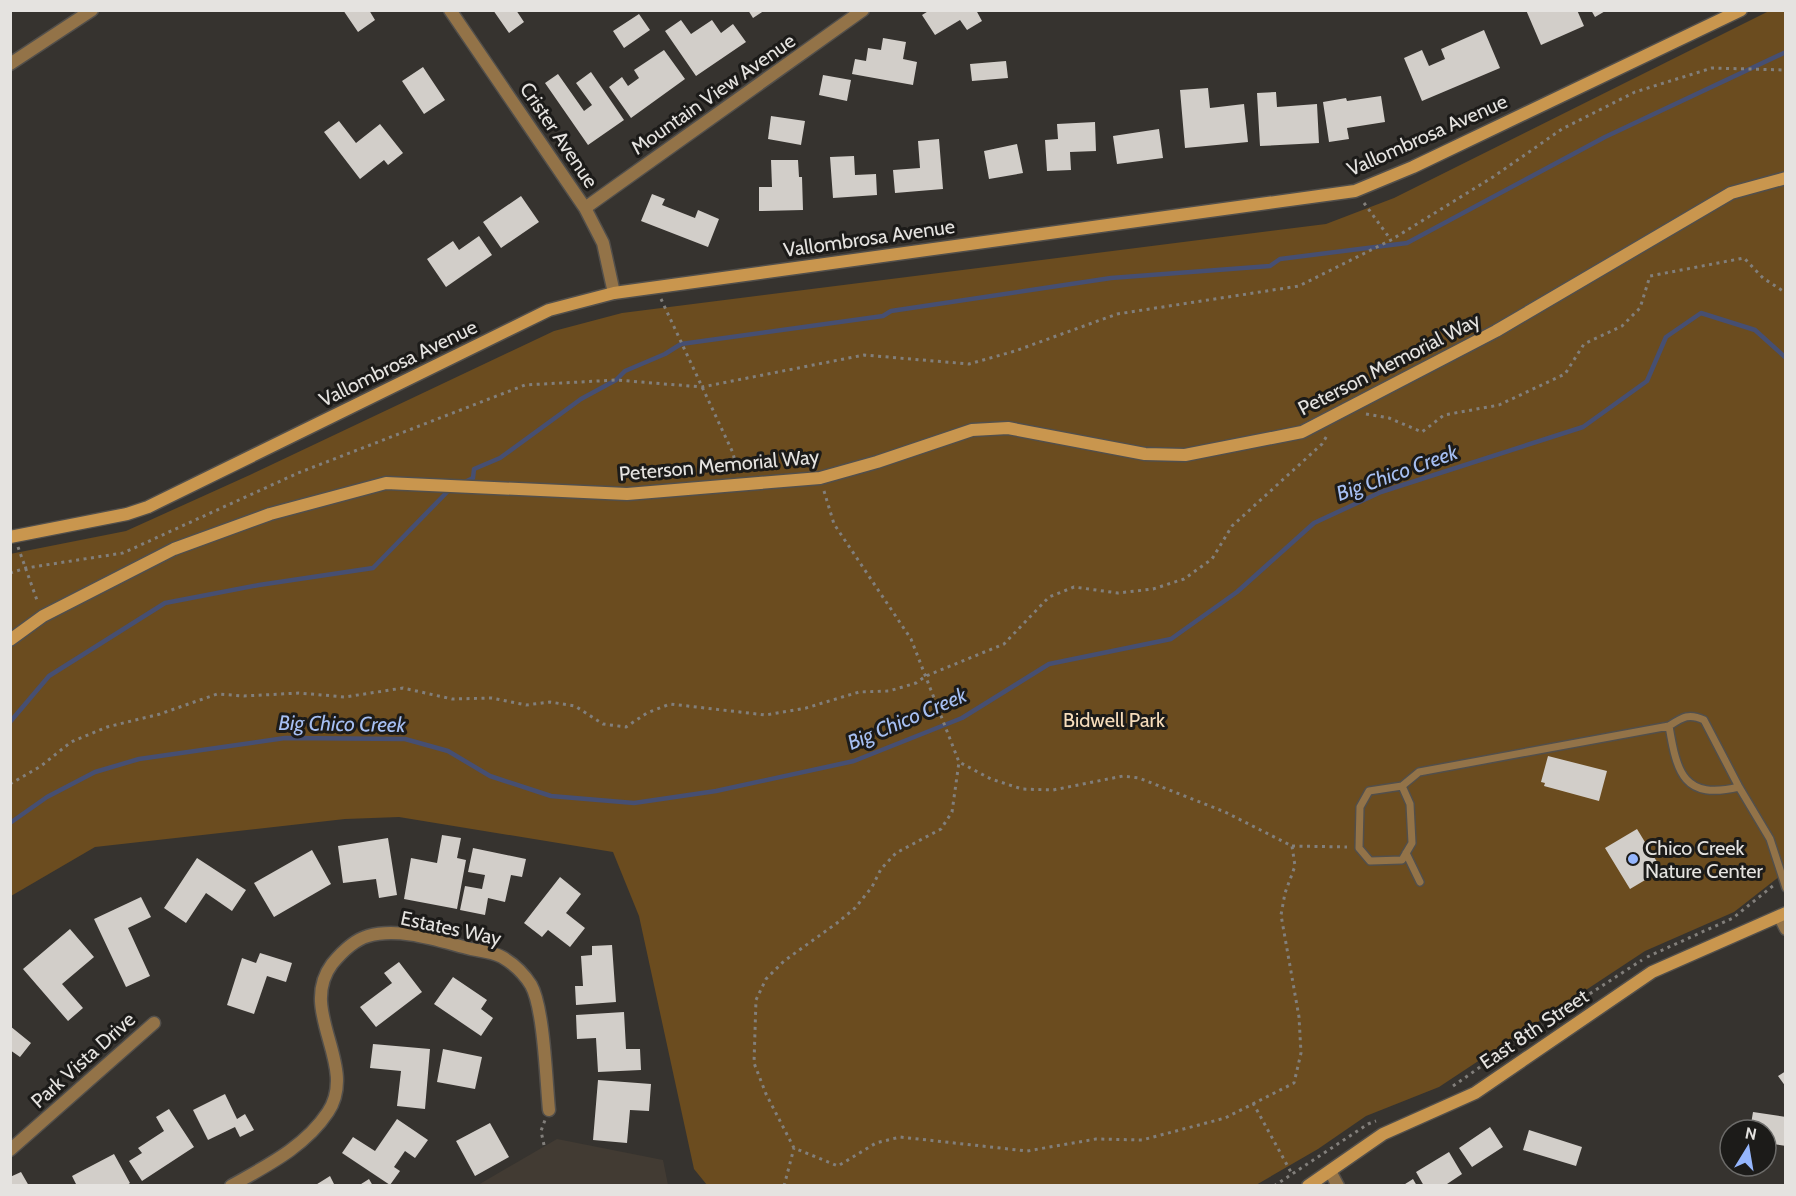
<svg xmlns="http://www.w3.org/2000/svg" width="1796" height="1196" font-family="Cabin,sans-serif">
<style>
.built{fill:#423b33}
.green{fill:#6b4c1f}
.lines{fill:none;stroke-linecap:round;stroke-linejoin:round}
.stream{stroke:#464f72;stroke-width:4.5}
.building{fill:#d2cec9}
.lane-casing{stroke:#524f4b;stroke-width:10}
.street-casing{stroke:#524f4b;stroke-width:15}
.secondary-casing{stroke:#524f4b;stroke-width:15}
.path{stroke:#827f7b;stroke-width:3;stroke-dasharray:3 4.5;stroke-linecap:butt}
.lane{stroke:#937348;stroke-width:7}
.street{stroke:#937348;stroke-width:12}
.secondary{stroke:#c9964e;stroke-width:12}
.poi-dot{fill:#95b6fd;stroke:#1c1b19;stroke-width:2}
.labels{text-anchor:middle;stroke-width:6;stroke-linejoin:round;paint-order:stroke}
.street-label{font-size:20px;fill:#e5e3e0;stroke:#1c1b19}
.park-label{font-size:20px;fill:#f6dcbb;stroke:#1c1b19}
.poi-label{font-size:20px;fill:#e5e3e0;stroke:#1c1b19;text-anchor:start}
.water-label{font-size:21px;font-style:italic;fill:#a6bff2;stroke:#1c1b19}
</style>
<rect width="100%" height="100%" fill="#36332f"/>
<path class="built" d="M557,1139L663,1160L668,1185H478Z"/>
<path class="green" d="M1769,11H1785V872L1734,912L1645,951L1439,1087L1366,1116L1318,1149L1256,1185H707L694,1169L639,916L613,852L399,817L345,819L95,847L11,896L10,554L126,531L252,474L554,331L622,313L1326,224L1394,198Z"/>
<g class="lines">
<path class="stream" d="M463,483L473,478L474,469L500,458L581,399L616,380L625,371L665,354L681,344L883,316L891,311L1111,278L1270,266L1280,259L1407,243L1605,137L1786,52
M10,722L49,676L165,603L259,585L373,568L450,489
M10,823L47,797L95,772L139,759L285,738L405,739L448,751L490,776L551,796L634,803L716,791L854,761L962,718L1049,664L1171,639L1237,592L1314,523L1381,492L1583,427L1647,381L1666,337L1701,313L1755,330L1786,358"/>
</g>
<path class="building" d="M343,10H369L375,20L358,32Z
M493,10H516L524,22L509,33Z
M748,10H765L753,18Z
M930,10H976L982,21L967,30L960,20L935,35L922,15Z
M1526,10H1577L1584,26L1541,45Z
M1591,10H1607L1595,17Z
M639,14L650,30L624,48L613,31Z
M681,20L691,34L712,20L721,33L733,24L746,42L696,76L665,31Z
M1484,30L1500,68L1422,101L1404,58L1422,50L1429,66L1445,59L1441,49Z
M883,38L906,42L903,59L917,62L913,85L852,74L855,59L866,61L868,48L881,50Z
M664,50L685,79L631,118L609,87L622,77L628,86L639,78L634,70Z
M1006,61L1008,78L972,81L970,64Z
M423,67L445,100L424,114L402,81Z
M591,72L624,120L588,145L545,83L558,74L584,111L592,105L576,83Z
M823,75L851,80L847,101L819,95Z
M1208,88L1210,108L1244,104L1248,142L1185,148L1180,90Z
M1276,92L1277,107L1317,104L1319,143L1260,146L1257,93Z
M1381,96L1385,122L1347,128L1349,139L1329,142L1323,102L1346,98L1347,101Z
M771,116L805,121L801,145L768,139Z
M339,121L356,143L380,124L403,153L388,165L384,160L360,179L324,132Z
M1095,122L1096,151L1070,152L1071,170L1047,171L1045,140L1058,139L1057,124Z
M1159,129L1163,158L1117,164L1113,136Z
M939,139L943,189L895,193L893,170L920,168L918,141Z
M1017,144L1023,173L989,179L984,151Z
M854,156L855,175L876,174L877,195L833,198L830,157Z
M771,160H798L799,177H802L803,210L759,211V187H772Z
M652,194L665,199L662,205L695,218L698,210L719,219L708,247L641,221Z
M521,196L539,222L501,248L483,222Z
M479,236L492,255L446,287L427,259L453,241L459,250Z
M1548,756L1607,771L1599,801L1544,786L1545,783L1541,782Z
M1637,829L1662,870L1630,889L1605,848Z
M442,835L461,838L457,858L466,860L457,909L404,899L411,858L437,863Z
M388,838L397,895L379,898L376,879L343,883L338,846Z
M473,848L526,859L522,877L511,875L505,902L488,898L485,915L460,910L465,886L482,889L485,875L468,872Z
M312,850L331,884L274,917L254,883Z
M197,858L246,890L232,911L206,893L186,923L164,908Z
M560,877L581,894L566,913L585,928L570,947L548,930L542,937L524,923Z
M141,897L151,917L128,928L150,976L126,987L94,919Z
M70,929L94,957L62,984L83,1008L68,1021L23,969Z
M612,945L616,1002L576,1005L575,986H583L581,956L592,955V946Z
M260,953L292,963L286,982L267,976L254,1014L227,1005L242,958L256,963Z
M399,962L422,992L376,1027L360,1007L392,983L384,973Z
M453,977L487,1000L481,1009L493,1018L481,1036L434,1004Z
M624,1012L626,1049H640L641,1070L598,1072L596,1038L577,1039L576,1015Z
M10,1026L31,1043L20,1057L10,1050Z
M373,1044L430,1049L425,1109L397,1106L401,1071L370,1068Z
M443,1049L482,1057L475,1089L437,1082Z
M1786,1071V1087L1778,1076Z
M598,1080L651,1084L649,1111L630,1110L627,1143L593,1140Z
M225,1094L237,1119L245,1114L254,1130L240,1137L235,1127L208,1140L193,1110Z
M169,1109L194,1147L142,1181L129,1161L142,1153L138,1148L164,1131L156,1117Z
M1753,1112L1786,1117V1146L1766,1143V1130H1750Z
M397,1119L428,1140L415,1158L405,1151L394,1167L400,1171L390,1185L342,1153L353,1137L375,1151Z
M490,1123L509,1157L475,1176L456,1141Z
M1490,1127L1503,1147L1472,1167L1459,1148Z
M1529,1130L1582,1147L1576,1166L1523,1150Z
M1449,1152L1462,1174L1444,1186H1424L1416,1172Z
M114,1154L130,1183L126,1186H77L72,1176Z
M21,1172L29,1186H10V1177Z
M330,1176L335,1186H314Z
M369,1179L373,1186H358Z
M1413,1179L1417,1186H1402Z"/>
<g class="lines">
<g class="lane-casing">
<path id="lane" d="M1402,786L1419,772L1669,726
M1402,786L1410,804L1412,843L1402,860L1370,861L1359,848L1360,807L1369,791Z
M1739,787C1684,800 1677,774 1669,726C1683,717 1689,713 1704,720L1739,787L1770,839L1786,888
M1406,853L1420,882"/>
</g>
<g class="street-casing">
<path id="street" d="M450,10L585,208L603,243L614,293
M10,64L92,10
M585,208L863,10
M1780,917L1786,929
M10,1150L154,1023
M1330,1171L1338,1186
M231,1186C266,1166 305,1147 328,1112C359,1065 297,1011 332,964C341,953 354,940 368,936C400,927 439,941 471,949C481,951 493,952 502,957C514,964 523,972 531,985C544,1008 546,1080 549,1110"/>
</g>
<g class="secondary-casing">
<path id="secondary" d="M10,537L127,514L148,507L549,310L614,293L1355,191L1413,167L1741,10
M10,640L43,616L174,549L270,514L386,483L627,494L820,478L877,462L972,430L1008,428L1145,454L1185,455L1302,432L1496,331L1731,193L1786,178
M1308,1186L1383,1134L1475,1093L1652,972L1786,913"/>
</g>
<path class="path" d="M1364,203L1391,240
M661,299L733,453L737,471
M1366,414L1389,418L1422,432L1444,415L1499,405L1565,374L1584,344L1622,326L1640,308L1650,276L1744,258L1763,278L1786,293
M824,491L834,524L911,639L959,762L952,812L941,829L896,853L881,869L872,887L855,908L837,923L784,961L766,979L756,1000L754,1063L766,1094L794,1148L838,1166L876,1143L900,1137L1027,1151L1096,1139L1142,1140L1225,1118L1294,1083L1301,1053L1299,1017L1281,915L1285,893L1295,866L1292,846L1225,812L1139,778L1123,776L1053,790L1022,789L991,779L959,762
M18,547L38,603
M10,573L26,568L123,553L298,473L525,385L616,380L702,387L864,355L969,364L1015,351L1117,314L1299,286L1391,240L1493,177L1562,129L1635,92L1712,68L1786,70
M10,784L41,766L71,742L107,727L160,714L217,694L244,696L299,693L345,697L403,688L452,699L492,698L526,705L550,702L575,706L603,724L626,727L647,713L670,704L766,715L806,708L859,692L889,691L916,683L926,676L1004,644L1049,597L1074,587L1118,593L1153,589L1184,579L1212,559L1232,526L1322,444L1328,434
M1292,846L1347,847
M1647,957L1733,918L1774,885
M1453,1086L1526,1035L1642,960
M1253,1103L1292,1174
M544,1145L541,1131L545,1120
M784,1186L794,1148
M1274,1186L1368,1124L1376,1121"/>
<use href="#lane" class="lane"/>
<use href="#street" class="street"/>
<use href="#secondary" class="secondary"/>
</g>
<circle class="poi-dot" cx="1633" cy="859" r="6"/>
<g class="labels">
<g class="street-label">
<text transform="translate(713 94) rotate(-35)" y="7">Mountain View Avenue</text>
<text transform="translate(559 135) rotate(56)" y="7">Crister Avenue</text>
<text transform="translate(1427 135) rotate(-24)" y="7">Vallombrosa Avenue</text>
<text transform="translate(869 238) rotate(-8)" y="7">Vallombrosa Avenue</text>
<text transform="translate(398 363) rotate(-26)" y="7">Vallombrosa Avenue</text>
<text transform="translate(1389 364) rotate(-27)" y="7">Peterson Memorial Way</text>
<text transform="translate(719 465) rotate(-5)" y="7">Peterson Memorial Way</text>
<text transform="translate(451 928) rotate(12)" y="7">Estates Way</text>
<text transform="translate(1534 1029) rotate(-34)" y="7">East 8th Street</text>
<text transform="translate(83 1060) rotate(-42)" y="7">Park Vista Drive</text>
</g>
<g class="park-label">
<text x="1114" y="727">Bidwell Park</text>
</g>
<g class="poi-label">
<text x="1645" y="855">Chico Creek<tspan x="1645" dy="23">Nature Center</tspan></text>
</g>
<g class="water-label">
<text transform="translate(1397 473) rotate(-20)" y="7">Big Chico Creek</text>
<text transform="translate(907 719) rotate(-23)" y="7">Big Chico Creek</text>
<text transform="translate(342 724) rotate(1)" y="7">Big Chico Creek</text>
</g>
</g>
<rect width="1796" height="1196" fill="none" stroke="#e5e3e0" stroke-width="24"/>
<g transform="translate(1748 1148) rotate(11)"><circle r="28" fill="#1c1b19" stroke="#6c6b69" stroke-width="1.5"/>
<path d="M0-4.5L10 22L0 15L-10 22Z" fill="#95b6fd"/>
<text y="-9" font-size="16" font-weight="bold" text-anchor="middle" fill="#e5e3e0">N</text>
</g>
</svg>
